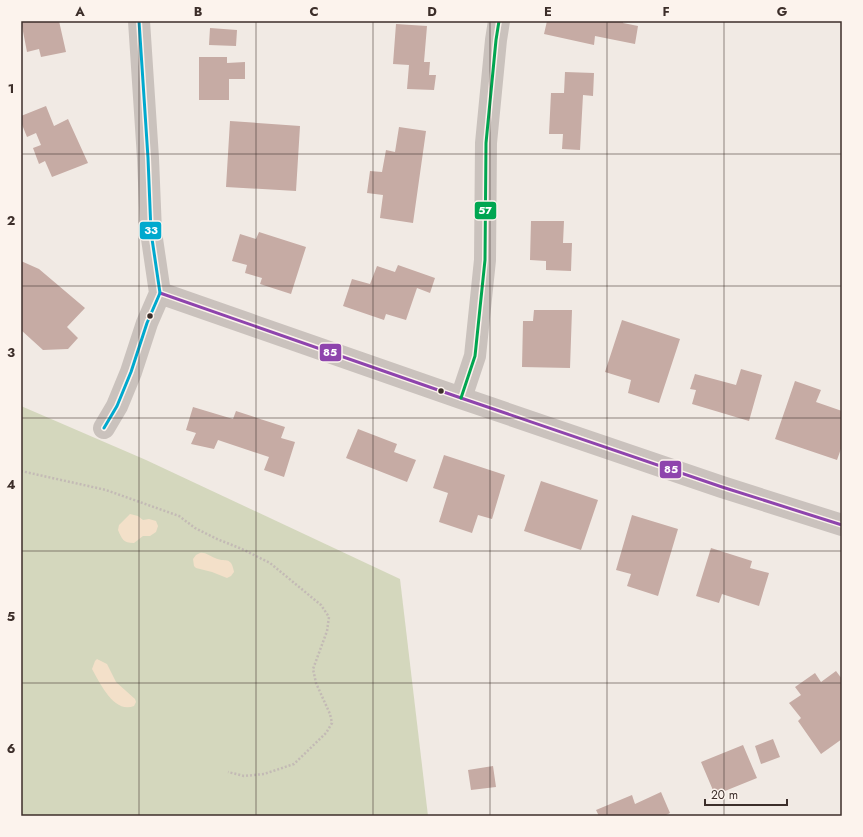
<svg xmlns="http://www.w3.org/2000/svg" width="863" height="837" font-family="Jost,sans-serif">
<style>
.green{fill:#d4d7bd}
.sand{fill:#f3e0c9}
.building{fill:#c6aba4}
.lines{fill:none;stroke-linecap:round;stroke-linejoin:round}
.path{stroke:#c3bab5;stroke-width:2.5;stroke-dasharray:2 2;stroke-linecap:butt}
.minor{stroke:#cac2bd;stroke-width:22}
.bus-1-casing{stroke:#fcf3ed;stroke-width:6}
.bus-2-casing{stroke:#fcf3ed;stroke-width:6}
.bus-3-casing{stroke:#fcf3ed;stroke-width:6}
.bus-1{stroke:#8e44ad;stroke-width:3}
.bus-2{stroke:#00a651;stroke-width:3}
.bus-3{stroke:#00a9ce;stroke-width:3}
.grid{fill:none;stroke:#3c2e2a;stroke-width:1;stroke-opacity:0.55}
.bus-dot{fill:#3c2e2a;stroke:#fcf3ed;stroke-width:1.5}
.line-badge{stroke:#fcf3ed;stroke-width:1.5}
.badge-label{font-size:11px;text-anchor:middle;font-weight:bold;fill:#fff}
.neatline{fill:none;stroke:#3c2e2a;stroke-width:1.5}
.grid-label{font-size:13px;text-anchor:middle;font-weight:bold;fill:#3c2e2a}
</style>
<rect width="100%" height="100%" fill="#f1eae4"/>
<path class="green" d="M21,406L146,460L400,579L428,816H21Z"/>
<path class="sand" d="M130,514L138,516L143,520L149,519L156,521L158,526L156,532L150,536H143L134,543C123,543 122,539 118,530L119,525Z
M200,553C206,552 209,556 215,558C225,563 231,555 234,572L231,576L227,578L212,572L196,568L194,566L193,559L196,555Z
M97,659L107,664L116,682L135,699L136,702L134,706C114,714 100,683 92,669L95,661Z"/>
<path class="building" d="M21,21H59L66,52L41,57L39,49L27,52Z
M547,21H623V23L638,26L635,44L595,36L594,45L544,34Z
M396,24L427,26L424,62H430L429,75H436L434,90L407,89L409,65L393,64Z
M210,28L237,30L236,46L209,45Z
M199,57H227V63L245,62V79H229V100H199Z
M565,72L594,73L593,96L583,95L580,150L562,149L563,134H549L551,93H564Z
M46,106L54,126L68,119L88,163L52,177L45,161L39,164L33,148L41,145L36,133L27,137L21,122V116Z
M230,121L300,126L296,191L226,187Z
M399,127L426,131L413,223L380,218L383,195L367,193L370,171L382,172L386,150L395,152Z
M531,221H564L563,243H572L571,271L546,270V261L530,260Z
M259,232L306,247L291,294L260,284L262,278L245,273L247,265L232,261L240,234L256,239Z
M21,261L39,269L85,308L67,327L78,338L68,349L43,350L21,330Z
M398,265L435,278L430,293L417,288L406,320L386,314L384,320L343,306L352,279L370,284L377,266L395,272Z
M534,310H572L570,368L522,367L523,321H533Z
M622,320L680,339L659,403L628,393L631,380L605,372Z
M741,369L762,375L749,421L692,404L696,390L690,389L695,374L736,385Z
M795,381L821,390L816,402L842,411V446L837,460L775,439Z
M193,407L233,419L236,411L285,427L281,438L295,442L284,477L264,470L269,457L218,440L214,449L191,444L196,433L186,430Z
M358,429L397,444L394,452L416,460L407,482L346,458Z
M444,455L505,475L492,519L478,515L472,533L439,522L448,493L433,488Z
M541,481L598,500L581,550L524,531Z
M632,515L678,529L658,596L627,586L631,574L616,570Z
M711,548L752,561L750,568L769,573L759,606L722,594L719,603L696,596Z
M836,671L842,679V739L821,754L798,721L801,718L789,703L801,695L795,687L815,673L821,682Z
M773,739L780,757L761,764L755,746Z
M743,745L757,778L715,795L701,762Z
M493,766L496,787L471,790L468,770Z
M661,792L670,813L664,816H599L596,810L632,795L635,804Z"/>
<g class="lines">
<path class="path" d="M21,471L106,490L179,516L195,528L217,539L242,549L270,563L321,605L329,617L327,631L313,669L316,683L330,714L332,723L326,733L294,764L264,774L244,776L228,772"/>
<path class="minor" d="M160,293L461,398L722,487L842,525
M461,398L475,356L485,260L486,143L496,40L499,21
M104,428L117,406L131,372L147,323L160,293L151,232L148,158L139,21"/>
<g class="bus-1-casing">
<path id="bus-1" d="M160,293L461,398L722,487L842,525"/>
</g>
<g class="bus-2-casing">
<path id="bus-2" d="M461,398L475,356L485,260L486,143L496,40L499,21"/>
</g>
<g class="bus-3-casing">
<path id="bus-3" d="M104,428L117,406L131,372L147,323L160,293L151,232L148,158L139,21"/>
</g>
<use href="#bus-1" class="bus-1"/>
<use href="#bus-2" class="bus-2"/>
<use href="#bus-3" class="bus-3"/>
</g>
<path class="grid" d="M139,21V816M256,21V816M373,21V816M490,21V816M607,21V816M724,21V816M21,154H842M21,286H842M21,418H842M21,551H842M21,683H842"/>
<g class="bus-dot">
<circle cx="150" cy="316" r="3.5"/>
<circle cx="441" cy="391" r="3.5"/>
</g>
<g class="line-badge">
<rect x="474" y="201" width="23" height="19" rx="4" fill="#00a651"/>
<rect x="139" y="221" width="23" height="19" rx="4" fill="#00a9ce"/>
<rect x="319" y="343" width="23" height="19" rx="4" fill="#8e44ad"/>
<rect x="659" y="460" width="23" height="19" rx="4" fill="#8e44ad"/>
</g>
<g class="badge-label">
<text x="485" y="214">57</text>
<text x="151" y="234">33</text>
<text x="330" y="356">85</text>
<text x="671" y="473">85</text>
</g>
<rect width="863" height="837" fill="none" stroke="#fcf3ed" stroke-width="44"/>
<path d="M705 799v6h82v-6" fill="none" stroke="#3c2e2a" stroke-width="2"/>
<text x="711" y="799" font-size="12" fill="#3c2e2a" stroke="#fcf3ed" stroke-width="3" paint-order="stroke">20 m</text>
<rect x="22" y="22" width="819" height="793" class="neatline"/>
<g class="grid-label">
<text x="80" y="16">A</text>
<text x="198" y="16">B</text>
<text x="314" y="16">C</text>
<text x="432" y="16">D</text>
<text x="548" y="16">E</text>
<text x="666" y="16">F</text>
<text x="782" y="16">G</text>
<text x="11" y="93">1</text>
<text x="11" y="225">2</text>
<text x="11" y="357">3</text>
<text x="11" y="489">4</text>
<text x="11" y="621">5</text>
<text x="11" y="753">6</text>
</g>
</svg>
